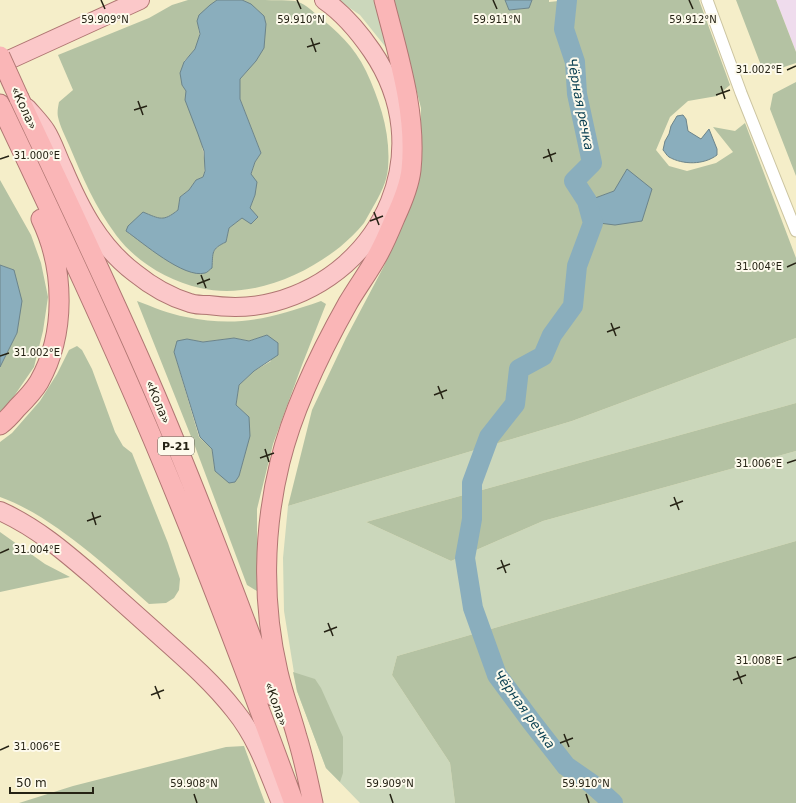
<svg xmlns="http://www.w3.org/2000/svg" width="796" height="803" font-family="'DejaVu Sans',sans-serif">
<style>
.industrial{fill:#efdced}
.green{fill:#cbd7bb}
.forest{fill:#b4c2a3;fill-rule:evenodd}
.water{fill:#8aaebd;stroke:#6c848a}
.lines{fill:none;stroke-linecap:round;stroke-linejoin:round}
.river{stroke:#8aaebd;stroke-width:20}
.minor-casing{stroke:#ccc5a1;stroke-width:13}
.primary-casing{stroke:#af7672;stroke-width:20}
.trunk-casing{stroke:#af7672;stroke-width:21}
.minor{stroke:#fff;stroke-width:11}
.primary{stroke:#fbc8c9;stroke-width:18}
.trunk{stroke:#fab6b7;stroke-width:19}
.trunk-bridge-casing{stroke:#af7672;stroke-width:21;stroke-linecap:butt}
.trunk-bridge{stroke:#fab6b7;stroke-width:19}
.ticks{fill:none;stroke:#252214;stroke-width:1.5}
.labels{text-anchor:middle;stroke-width:4;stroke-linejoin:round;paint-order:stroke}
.shield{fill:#fdfaec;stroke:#666355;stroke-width:1}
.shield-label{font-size:11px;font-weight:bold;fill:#252214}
.street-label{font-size:12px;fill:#252214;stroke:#fdfaec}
.water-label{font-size:13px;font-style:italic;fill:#083e50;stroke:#fdfaec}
.ticks-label{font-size:10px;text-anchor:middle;fill:#252214;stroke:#fdfaec;stroke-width:4;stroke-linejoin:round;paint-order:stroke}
</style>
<rect width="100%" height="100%" fill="#f5eec9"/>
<path class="industrial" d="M776,0H796V52Z"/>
<path class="green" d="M338,0H377L388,50L360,15Z
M796,338V403L366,522L451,561L543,521L796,451V541L397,656L392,675L450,763L455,803H360L326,768L297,691L284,611L283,558L288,506L572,421Z"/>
<path class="forest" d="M188,0H217L197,21C202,42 198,47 184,61L182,85L186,91C192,111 210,158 203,177L196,180L189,190L180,197L178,210C163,222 160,219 143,212L126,231L133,236L212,268C213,252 211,249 226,242L229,228L242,218L250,208L255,195L251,175L255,162L261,153L240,99V78L247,71L266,24C263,12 253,5 242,0C255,0 284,0 295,1C304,3 310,9 317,15C337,31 354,46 366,71C380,101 391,134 388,168C387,182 380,195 373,207C370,212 367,218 364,223C357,232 348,240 340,247C302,277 249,299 200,288C168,281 135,261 116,235C95,207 82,176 69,145C65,136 60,126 58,117C57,113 58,107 59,102L73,90L58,55L149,18L172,5Z
M393,0H505L509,10L529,8L532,0H549V2L568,0H699L730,85L717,96L688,101L670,117L656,150L669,166L687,171L716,163L733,152L713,127L735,131L745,123L796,258V338L572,421L288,506L312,410L346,338L384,266L411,203L420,161L421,108ZM614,191L583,221L587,201Z
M736,0H776L796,52V63L778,69L762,68Z
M796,82V176L770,109L773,94Z
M0,180L31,235L41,263L48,297L43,331L34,367L10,402L0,412V367L17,333L14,270L0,265Z
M137,301C153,307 169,314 186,317C238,328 272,318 321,301L326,304L302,365L273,444L257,509V591L247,585L196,449ZM267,335L271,361L254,371L239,385L236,405L249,417L244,458L239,476L215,471L212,449L199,437L174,352L187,339L203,342L234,338L249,341Z
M77,346L82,350L92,369L115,432L123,446L132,453L168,543L180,579L179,590L174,598L166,603L149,604C107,567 53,516 0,497V442L12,433L40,401L57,374L69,350Z
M796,403V451L543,521L451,561L366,522Z
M0,532L45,564L70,577L0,592Z
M796,541V803H455L450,763L392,675L397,656Z
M293,672L315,679L321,688L343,737V773L340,782L326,768L297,691Z
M244,746L265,803H19L73,786L226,747Z"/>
<path class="water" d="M217,0H242L251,4L264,16L266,24L264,48L256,61L240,79V99L261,153L255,162L251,174L257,182L255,195L250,208L258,217L251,224L242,218L229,228L226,242C211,249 213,252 212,268C210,269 207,273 205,273C184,279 142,242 126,231L128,226L143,212C160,219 163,222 178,210L180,197L189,190L196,180L203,177L205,171L204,151L198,134L185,100L186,91L182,85L180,73L184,62L195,49L200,34L197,21L199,15L210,5Z
M505,0H532L529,8L509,10Z
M683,115L686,119L688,131L701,139L709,129L717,149V155C704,165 683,165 669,157C667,156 665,152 663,150L665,141L669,134L671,126L677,116Z
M627,169L652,189L642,221L615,225L583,221L587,201L614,191Z
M0,265L14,270L22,301L17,333L0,367Z
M267,335L278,343V355L254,371L239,385L236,405L249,417L250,436L239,476L235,482L229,483L215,471L212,449L200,437L174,352L177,341L187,339L203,342L234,338L249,341Z"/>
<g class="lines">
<path class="river" d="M567,0L564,29L575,62L577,94L592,163L574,181L587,201L593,223L577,266L573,306L552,335L543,356L519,369L515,404L489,437L472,483V519L465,558L473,608L497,675L531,721L566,766L592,784L613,803"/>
<g class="minor-casing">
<path id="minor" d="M707,0L741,93L796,231"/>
</g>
<g class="primary-casing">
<path id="primary" d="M0,64L140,0
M27,108C33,115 41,123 46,131C53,142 57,156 63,168C80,208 99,246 135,273C151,286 170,297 190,303C196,305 202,305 208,305C230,308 252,308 274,302C385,272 439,149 372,51C359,32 343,13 324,0
M0,511C36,527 65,552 94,577C113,594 132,611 151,628C180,654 211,680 235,711C257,738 268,771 281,803"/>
</g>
<g class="trunk-casing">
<path id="trunk" d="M19,98C63,192 108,285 149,380C194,484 234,590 273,696
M0,104C56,222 112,341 162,461C209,574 252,688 294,803
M0,425C7,420 12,414 17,408C25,400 33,392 39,382C66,334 65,269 41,219
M313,803C308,781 304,759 297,737C291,715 283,694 278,672C262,604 263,531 280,462C293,409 321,351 348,303C358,286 370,270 379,253C385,242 390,230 395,218C402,203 409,187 411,170C417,113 398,55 384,0"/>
</g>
<use href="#minor" class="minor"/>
<use href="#primary" class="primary"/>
<use href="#trunk" class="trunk"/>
<g class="trunk-bridge-casing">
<path id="trunk-bridge" d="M0,56L19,98"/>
</g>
<use href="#trunk-bridge" class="trunk-bridge"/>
</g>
<path class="ticks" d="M101,0L105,9M297,0L301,9M493,0L497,9M689,0L693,9M311,38L316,52M307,47L320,43M787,70L796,66M721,86L725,99M716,95L730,90M138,101L143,115M134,110L147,106M548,149L552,162M543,158L556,153M0,159L9,156M374,212L379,225M370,221L383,216M787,267L796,263M201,275L206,288M197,284L210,279M611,323L616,336M607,332L620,327M0,356L9,353M438,386L443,399M434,395L447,390M265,449L269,462M260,458L274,453M787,463L796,460M674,497L679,510M670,506L683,501M92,512L96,525M87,521L101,516M0,553L9,549M501,560L506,573M497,569L510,564M328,623L333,636M324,632L337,627M787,660L796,657M737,671L742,684M733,680L746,675M155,686L160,699M151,695L164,690M564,734L569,747M560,743L573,738M0,750L9,746M194,794L197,803M390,794L393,803M586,794L589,803"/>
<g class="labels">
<rect class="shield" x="158" y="437" width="36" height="18" rx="3"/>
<g class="shield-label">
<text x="176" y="450">Р-21</text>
</g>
<g class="street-label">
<text transform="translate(24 108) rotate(65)" y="4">«Кола»</text>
<text transform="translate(158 402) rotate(67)" y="4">«Кола»</text>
<text transform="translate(276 704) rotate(70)" y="4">«Кола»</text>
</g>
<g class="water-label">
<text transform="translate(581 104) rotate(79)" y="5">Чёрная речка</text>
<text transform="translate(525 709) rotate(54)" y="5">Чёрная речка</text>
</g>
</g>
<g class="ticks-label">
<text x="105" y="23">59.909°N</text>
<text x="301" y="23">59.910°N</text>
<text x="497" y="23">59.911°N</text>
<text x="693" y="23">59.912°N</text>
<text x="759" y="73">31.002°E</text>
<text x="37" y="159">31.000°E</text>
<text x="759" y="270">31.004°E</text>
<text x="37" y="356">31.002°E</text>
<text x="759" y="467">31.006°E</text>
<text x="37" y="553">31.004°E</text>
<text x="759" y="664">31.008°E</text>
<text x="37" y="750">31.006°E</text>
<text x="194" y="787">59.908°N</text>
<text x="390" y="787">59.909°N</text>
<text x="586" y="787">59.910°N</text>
</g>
<path d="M10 787v6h83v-6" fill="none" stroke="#252214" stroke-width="2"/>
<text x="16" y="787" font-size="12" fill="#252214" stroke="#fdfaec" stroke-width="3" paint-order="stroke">50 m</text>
</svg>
